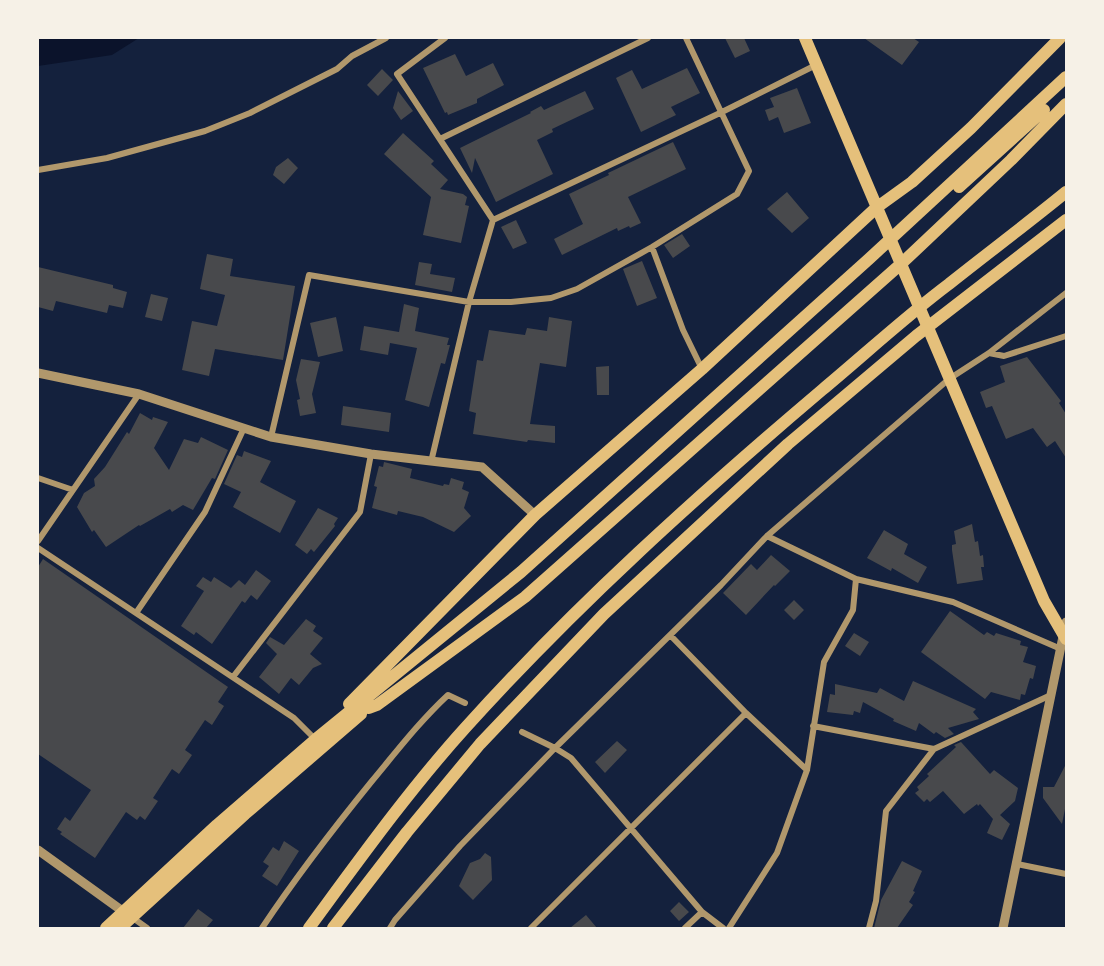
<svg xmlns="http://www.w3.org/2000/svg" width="1104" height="966" font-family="'IBM Plex Sans',sans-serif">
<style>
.water{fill:#0b132b}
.building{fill:#48494c}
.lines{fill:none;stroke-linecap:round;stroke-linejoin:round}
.minor{stroke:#b1986c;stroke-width:6}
.tertiary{stroke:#b1986c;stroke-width:9}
.trunk{stroke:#e5c07b;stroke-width:12}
.motorway{stroke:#e5c07b;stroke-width:12}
</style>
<rect width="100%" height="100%" fill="#14213d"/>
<path class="water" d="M38,38H139L112,55L38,66Z"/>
<path class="building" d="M725,38H744L750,51L735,58Z
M864,38H913L919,42L902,65Z
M455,54L466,76L493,63L504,85L477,99V103L448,115L447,112L445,113L423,68Z
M687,68L700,93L671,107L676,115L641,132L616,78L632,70L642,89Z
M382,69L393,80L378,96L367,85Z
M797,88L811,123L784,133L778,117L769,121L765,110L774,107L770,98Z
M398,91L413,111L401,120L393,108Z
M585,91L594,109L552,129L553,132L537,140L553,174L496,202L475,158L472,173L460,148L531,113L530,112L541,106L544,110Z
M403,133L434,161L431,164L448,180L440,189L463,194L467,197L465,205L469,206L461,243L423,235L431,197L384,154Z
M673,142L686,169L628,197L641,223L630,228L629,226L618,231L617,228L562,255L554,239L583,224L569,194L609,175L608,173Z
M288,158L298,168L284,184L273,175L276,167Z
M787,192L809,218L792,233L767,209Z
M516,220L527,243L513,249L501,227Z
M682,234L690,246L673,258L664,245Z
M207,254L233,259L230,276L295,286L283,360L215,349L209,376L182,370L192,321L217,326L225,295L200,289Z
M642,261L657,298L637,306L623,269Z
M419,262L432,264L430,274L455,278L452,292L415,285Z
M38,267L113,285V288L127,292L123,308L109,305L107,313L56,301L53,311L38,307Z
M151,294L168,298L162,321L145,317Z
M404,304L419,308L415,331L449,338L447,345H450L445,364L441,363L429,407L405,400L417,348L390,343L388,355L360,350L364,326L399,332Z
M336,317L343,351L318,357L310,323Z
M549,317L572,321L566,367L540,363L530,424L555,426V443L528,440L527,442L473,434L476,413L469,411L477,360L483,361L489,330L525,335L527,328L547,331Z
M1027,357L1061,401L1059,403L1066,414V458L1055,441L1047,447L1033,428L1006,439L992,406L986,408L980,392L1005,382L1000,366Z
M301,359L320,362L312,394L316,413L300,416L297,400L300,399L296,380Z
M609,366V395H597L596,367Z
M343,406L391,413L389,432L341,425Z
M140,413L152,420L153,417L168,422L154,448L169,470L184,439L198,443L201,437L228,450L215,479L212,478L193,510L183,505L172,512L170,509L140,526L139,525L106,547L94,530L92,532L77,507L84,493L95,486L94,479L105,467L127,432L129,434Z
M244,451L271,461L260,482L296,501L280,533L233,507L241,492L224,484L237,455L242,457Z
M384,462L412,469L410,478L443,486L444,484L449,485L451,478L464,482L462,489L469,492L464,508L471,516L454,532L423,517L398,511L397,515L372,508L377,487L374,486L379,466L383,467Z
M318,508L338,518L334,524L335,526L314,552L311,549L307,554L295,545Z
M972,524L975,542L978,541L980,556L983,555L984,567H981L983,580L957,584L952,550V545L956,544L954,531Z
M884,530L908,544L904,554L927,567L918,583L892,568L891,571L867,558Z
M771,555L790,571L775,586L774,585L746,615L723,593L751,564L757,570Z
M43,559L228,687L218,702L224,706L212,725L205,720L185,750L192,755L179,774L172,769L153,798L158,801L145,820L140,816L137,820L126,812L95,858L60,834L62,832L57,829L65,817L70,821L91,790L38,754V567Z
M256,570L271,581L257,600L251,595L245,603L242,601L212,644L196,632L194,635L181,626L204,591L196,586L203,577L211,582L214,577L231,588L239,580L245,585Z
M794,600L804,610L794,620L784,610Z
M950,611L984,635L987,632L994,636L996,633L1018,640L1021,641L1020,645L1028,647L1023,662L1036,666L1033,679L1030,678L1025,695L1021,694L1020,700L991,692L985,699L921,652Z
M306,619L316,626L313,631L323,638L310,654L322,664L313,668L299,685L291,678L279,694L259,677L277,654L266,643L270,637L284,645Z
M854,633L869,642L860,656L845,646Z
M913,681L976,709L973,712L979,719L948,728L954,734L945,738L936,732L934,734L919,723L916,731L893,721L894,719L863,702L860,713L854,711L853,715L827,712L830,694L835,695V684L877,693L880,688L904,701Z
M617,741L627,750L605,773L595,762Z
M961,742L990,774L994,770L1018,788L1015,801L1000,815L1010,824L1002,840L987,833L993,819L980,804L978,806L977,804L964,814L943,791L930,802L927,799L924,802L915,793L919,790L917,787L929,776L927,774L956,747L954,745Z
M1066,764V804L1062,824L1043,798V787H1054Z
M284,841L299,851L277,886L262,876L269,866L263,862L273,847L279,851Z
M485,853L491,857L492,880L473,900L459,886L470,863L480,859Z
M902,861L922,871L913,891L915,892L909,902L913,905L897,928H874L881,900Z
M679,902L689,912L679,921L670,911Z
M198,909L213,920L206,928H183Z
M586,915L597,928H570Z"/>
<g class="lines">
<path class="minor" d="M445,38L397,74L493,220
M440,139L648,38
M38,170L107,158L205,131L250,113L337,69L352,56L386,38
M652,247L683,330L702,369
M989,353L1004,356L1066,336
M271,437L309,275L469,302H511L551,298L577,289L652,247L737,194L749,171L686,38
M431,462L469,302L493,220L720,113L816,65
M38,478L73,490
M767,536L856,579L953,602L1061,649
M38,541L139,394
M38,548L294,718L315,739
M136,613L205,512L244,428
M670,635L746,713L807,770
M233,677L360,512L371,454
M813,726L934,749
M522,732L555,748L571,758L702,912L723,928
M1017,864L1066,874
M133,918L147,928
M262,928C296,877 333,829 372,781C397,751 420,721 448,695L465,703
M390,928L395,920L460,846L555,748L721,585L767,536L949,379L989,353L1066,293
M531,928L746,713
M685,928L702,912
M729,928L777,853L807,770L824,662L853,610L856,579
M869,928L876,901L886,811L934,749L1051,695"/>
<path class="tertiary" d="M38,373L139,394L271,437L371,454L482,467L535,515
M38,850L128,915
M1003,928L1066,622"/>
<path class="trunk" d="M805,38L1044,601L1066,639
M959,187L1044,110
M349,704L535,515L702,369L876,208L912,182L971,128L1060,38
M369,708L377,705L525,597L902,263L1011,160L1066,104
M106,928L217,825L316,739L521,572L870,258L1066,77
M120,928L245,814L361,714"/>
<path class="motorway" d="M309,928C359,860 409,790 466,727C576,605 697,496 822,390C864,355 905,317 949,284C988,253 1028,223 1066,192
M333,928L407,832L480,744L604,614L788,444L916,336L1066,220"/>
</g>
<rect width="1104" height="966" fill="none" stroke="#f6f1e7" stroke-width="78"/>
</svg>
